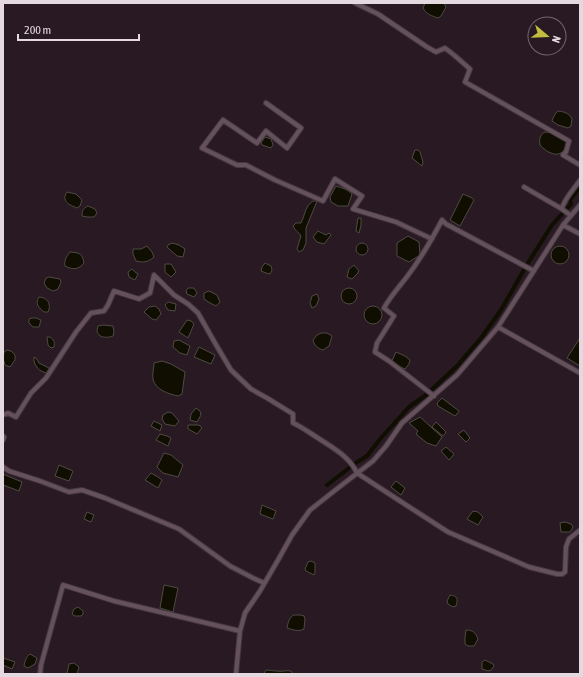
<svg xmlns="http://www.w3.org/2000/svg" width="583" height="677" font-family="'Asap Condensed',sans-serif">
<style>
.water{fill:#0f0e00;stroke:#4f4b43}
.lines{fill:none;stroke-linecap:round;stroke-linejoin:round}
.canal{stroke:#0f0e00;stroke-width:4}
.minor-casing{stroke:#44373f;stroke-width:6}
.minor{stroke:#64515c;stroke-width:4}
</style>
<rect width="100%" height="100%" fill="#291922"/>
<path class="water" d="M425,3H444L446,7L441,16L438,18C432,16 426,14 423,8Z
M558,111C565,112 569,113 572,119L571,126L568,128L558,125L552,121C553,118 555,113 558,111Z
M545,132C553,132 560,137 566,141C567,150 560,157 551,153C547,152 543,148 540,145C539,140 540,134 545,132Z
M265,137L271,139L273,145L271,148L262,145L261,143Z
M415,150H418L420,152L423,162L422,166L412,158Z
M336,186C342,188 347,189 352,194L348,206H338L331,202L330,197Z
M67,192L76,194L82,200L80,206L77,208C69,205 61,201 67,192Z
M463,194L472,198L474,200L460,226L450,220Z
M313,201H317L306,228V243L303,250L299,252L297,249L301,236C299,232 295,231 293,226L296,223H301C305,215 305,206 313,201Z
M88,206L95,209L97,213L94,217H87L82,216C82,211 83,208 88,206Z
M358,218H361V225L359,233L356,231Z
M318,231L326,235L329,233L331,235L324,244L317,242L313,237Z
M408,236L419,242L420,255L409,262L397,256V243Z
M172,243L179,245L185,249L183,257L177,256L167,247L168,245Z
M356 249a6 6 0 1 1 12 0a6 6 0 1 1-12 0Z
M551 255a9 9 0 1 1 18 0a9 9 0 1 1-18 0Z
M147,246L152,252L154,257C148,262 144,263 136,261L133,254V249H141Z
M70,252C80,253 82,253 84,263C78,270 73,270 65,266C64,261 66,257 70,252Z
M265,263L271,266L272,270L270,274L266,273L261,271L262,267Z
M165,264H171L176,272L171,277L165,272Z
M354,265L359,271L357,274L352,279L347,277L349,269Z
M132,269L135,272L138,274L135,280L129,277L128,272Z
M49,277L60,279L61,282L58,289L53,291L47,288L44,283L46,278Z
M188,288H194L197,293L194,297L187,294L186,291Z
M341 296a8 8 0 1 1 16 0a8 8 0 1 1-16 0Z
M209,291L217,295L220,302L216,306L210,303L204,299V293Z
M317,294L319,299L316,306L312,308L310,303L312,296Z
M39,297C47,297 52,304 48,312H44C38,307 35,304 39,297Z
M168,302L176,304L175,311L168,310L165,305Z
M155,306L159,309L161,314L156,320L152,319L144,312L149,307Z
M364 315a9 9 0 1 1 18 0a9 9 0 1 1-18 0Z
M32,318H36L41,320L39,327H33L29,323V319Z
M187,320L191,321L194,324L188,338L179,332Z
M103,325L113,326L114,332L113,336C105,339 94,337 98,326Z
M321,333H327L332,336L329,346L323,350C318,349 314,345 313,340L317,335Z
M47,337H50C54,340 55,342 54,347L51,348L48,345Z
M580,338V366L567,358Z
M179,340L190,346L187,355L180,353L173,347L174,341Z
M199,347L215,355L211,364L194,357Z
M7,350L11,351L15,355V360L10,367L5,365L3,358L4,352Z
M396,352L405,356L410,360L409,364L405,369L396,365L392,361Z
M34,357L37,359L39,363L49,368L47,373C40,372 33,366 34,357Z
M162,361L171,364L185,372L182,394L178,396C169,394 155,390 153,379C152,374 154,368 154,363Z
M442,398L459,411L457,414L455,416L438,406L437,403Z
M196,408L200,411L201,415L197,422L190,420L191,414Z
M168,412L172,413L179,421L175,426L165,424L162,419L163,415Z
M420,417L442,437L436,446L427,443L416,434L418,431L409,423Z
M154,421L162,425L160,431L151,426Z
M436,422L446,432L443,436L432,427Z
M188,425H199L202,428L197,434L188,429Z
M464,430L470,438L466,442L458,434Z
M160,434L167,436L171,438L168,446L156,440Z
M446,447L454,454L449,460L441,451Z
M164,453L171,455L183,465L178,477L163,473L157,467Z
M59,465L73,471L69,481L55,476Z
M151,473L158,477L162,480L158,488L145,480Z
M3,474L22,482L19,491L3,485Z
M396,481L405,488L401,495L391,487Z
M262,505L276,511L273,519L260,514Z
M473,511L478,512L483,517L478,525L467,519Z
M87,512L94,515L91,522L84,519Z
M565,522L571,524L573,527L570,532H561L560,523Z
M311,561L315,563V573L314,575L306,571L305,569L308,562Z
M164,585L178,588L173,612L160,608Z
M450,595C458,596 458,599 456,606L453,607L448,604L447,601Z
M78,607L83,611V614L81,616H75L72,614L74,609Z
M294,615H301L304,616L305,619L304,629C298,632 294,630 287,628C288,623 289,617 294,615Z
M466,630C473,630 476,633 478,639L474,646H468L465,644V637Z
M30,654L37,658L35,664L28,668L24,666C25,661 26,657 30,654Z
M3,658L15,662L12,669L3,665Z
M485,660L493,664L494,666L491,670L488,671L482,669V662Z
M74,663L79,667L77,674H67L69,664Z
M266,670C270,670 272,671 277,671C281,672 286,670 291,671L293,674H264V673Z"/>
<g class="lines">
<path class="canal" d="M327,485L357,462L367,456L381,438L409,407L426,395L457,366L481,338L501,310L528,263L552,225L571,204L570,200L580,187"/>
<g class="minor-casing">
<path id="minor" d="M355,3L378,14L427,47L436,52L445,48L454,55L470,69L465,82L569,141L566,152L563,155L580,165
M266,103L301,128L287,148L266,131L257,143L223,120L202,148L237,165H246L275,180L323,201L335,179L362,196L353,209L396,222L432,239
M524,187L562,209L570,215
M562,209C563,200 575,188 580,180
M563,225L580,234
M498,327L580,373
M434,396L389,361L375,352L377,343L394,316L384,308C390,297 398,288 406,278C420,260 431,241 442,220L446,224L534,271
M3,415L8,413L16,417L31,393L46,378L76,332L91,313L104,311L108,305L114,291L139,299L150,293L154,275L174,295L188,304L198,313L215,343L231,370L251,389L267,398L293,414V423C302,427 310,433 318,438C333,448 349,456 357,473L400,501L448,532L529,567L557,574H562L565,572L566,547L569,539L580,530
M3,436L4,437L3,440
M3,467L9,471L40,481L69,492L82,490L105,498L179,529L230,566L253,578L264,583
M40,674L41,665L63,585L114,601L240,631
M236,674L240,631L245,613L260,591L278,560L292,535L310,510L338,488L373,461L386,446L402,423L457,375L498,327L563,225L580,205"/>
</g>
<use href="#minor" class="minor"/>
</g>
<rect width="583" height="677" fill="none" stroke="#e5d9e0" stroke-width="8"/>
<g transform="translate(547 36) rotate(109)"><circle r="19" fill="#291922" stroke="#74666e"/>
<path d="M0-3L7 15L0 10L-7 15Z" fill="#c2bd3f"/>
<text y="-6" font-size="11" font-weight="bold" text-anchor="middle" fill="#e5d9e0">N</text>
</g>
<path d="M18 34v6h121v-6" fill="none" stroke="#e5d9e0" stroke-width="2"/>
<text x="24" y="34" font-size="12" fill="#e5d9e0" stroke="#291922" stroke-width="3" paint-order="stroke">200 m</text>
</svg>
